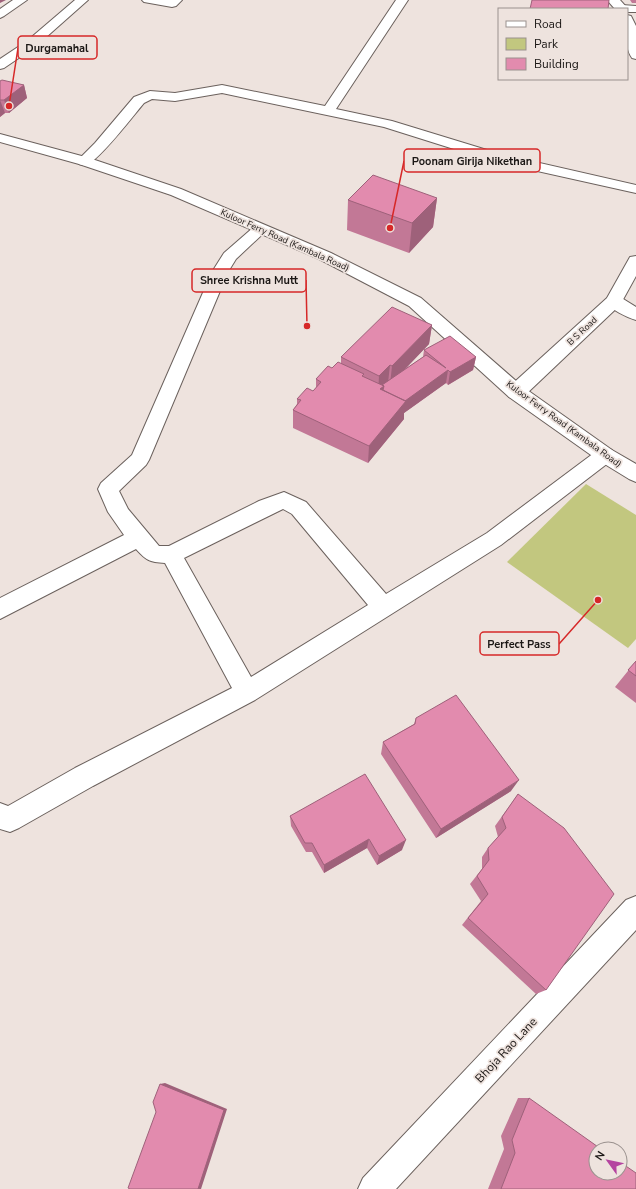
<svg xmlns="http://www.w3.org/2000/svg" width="636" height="1189" font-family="'Nunito Sans',sans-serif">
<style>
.green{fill:#c2c77f}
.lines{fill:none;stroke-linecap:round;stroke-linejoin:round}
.minor-casing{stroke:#6b615d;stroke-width:2}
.tertiary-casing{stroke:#6b615d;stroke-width:2}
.secondary-casing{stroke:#6b615d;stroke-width:2}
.minor{fill:#fff;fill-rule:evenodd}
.tertiary{fill:#fff;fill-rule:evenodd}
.secondary{fill:#fff;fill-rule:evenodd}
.wall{fill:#c27896}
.shaded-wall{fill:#9e617a}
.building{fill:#e28bae;stroke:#9e617a}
.labels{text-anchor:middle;stroke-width:3.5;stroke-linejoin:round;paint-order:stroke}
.far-street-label{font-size:9px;fill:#1b1715;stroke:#eee3de}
.near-street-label{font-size:12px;fill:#1b1715;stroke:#eee3de}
.leader{fill:none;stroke:#d62828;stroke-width:1.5}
.callout-dot{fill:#d62828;stroke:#eee3de;stroke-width:1.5}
.callout{fill:#eee3de;stroke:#d62828;stroke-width:1.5}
.callout-label{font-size:11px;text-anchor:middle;font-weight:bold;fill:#1b1715}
</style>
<rect width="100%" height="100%" fill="#eee3de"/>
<path class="green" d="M586,484L636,515V639L628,648L507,562Z"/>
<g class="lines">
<g class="minor-casing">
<path id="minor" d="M13,0H27L4,16L0,18V9Z
M142,0H182L176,6L172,7L144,2Z
M396,0H408L336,109L392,121L500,154L636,185V193L492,161L384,127L222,93L175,101L152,99L144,103C133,116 101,158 88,164C85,166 82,165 79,164L77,161L95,143L134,97L150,91L175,93L222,85L325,106Z
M622,5L636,6V12H627V9H617L618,6Z
M260,224L265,226L268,229L236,259L228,272L149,460L146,465L119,491L128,509L159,546H169L259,501L284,492L306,502L386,594L487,533L598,450L605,448L612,450L615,455L612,460L501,545L255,700L93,786L19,828L10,832L0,829V803L8,806L75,768L232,688L165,563C149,562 146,560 136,549L0,619V598L124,535L108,512L98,489L101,483L132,455L212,272L224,253L255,226ZM283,509L292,514L368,605L251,677L184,558Z
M614,296L620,297L636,307V320C626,317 611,310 606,301L608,297Z
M636,896V930L396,1189H358L363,1178L626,900Z"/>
</g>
<g class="tertiary-casing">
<path id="tertiary" d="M75,0H88L35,47L4,68L0,69V59L27,41Z
M607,0H620L628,9L627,10L615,9Z
M627,15L631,16L636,26V59L632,58C624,47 627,28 627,15Z
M636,256V276L620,305L523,397L516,399L509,397L507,392L509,387L607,298L630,257Z"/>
</g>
<g class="secondary-casing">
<path id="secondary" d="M0,134L89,158L181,189L331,253L421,298L523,387L612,450L636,464V482L629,479L598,460L509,397L409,306L319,259L171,195L79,164L0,142Z"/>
</g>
<use href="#minor" class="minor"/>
<use href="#tertiary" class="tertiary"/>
<use href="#secondary" class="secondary"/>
</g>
<path class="wall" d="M630,0H636V3H632Z
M0,81L24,85L27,98L9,113H5L0,117Z
M437,198L433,227L409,253L347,230L348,200Z
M432,325L429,344L404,370L423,357L424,350L476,357L473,370L448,385L446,383L404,413V419L368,463L293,428V410L297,404V399L313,391L316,388V379L332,368L341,364V357Z
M636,661V703L615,687Z
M416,718L511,791L436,838L381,754L383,742L414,724Z
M518,794L546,990L536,994L462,925L481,901L470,884L482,869V857L488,848L498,837L495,826Z
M290,816L402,850L377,865L367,848L324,873L312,852H306L291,826Z
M518,1098H529L636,1189H488L504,1149L501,1136Z"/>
<path class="shaded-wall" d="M0,0H6L0,3Z
M24,85L27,98L9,113L4,100Z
M0,100L5,113L0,117Z
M437,198L433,227L409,253L412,223Z
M432,325L429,344L390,385L392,366Z
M476,357L473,370L448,385L450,372Z
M390,365L388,383L382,404L378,394L379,376Z
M448,370L446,383L404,413V419L368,463L369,446L401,403Z
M519,780L511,791L436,838L441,829Z
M369,839L367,848L324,873V865Z
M406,840L402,850L377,865L379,856Z
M165,1083L227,1109L201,1189H198L160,1084Z"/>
<path class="building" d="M532,0H609L608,9H530Z
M2,80L24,85L4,100H0V81Z
M373,175L437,198L412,223L348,200Z
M392,307L432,325L392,366L390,365L379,376L341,357Z
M450,336L476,357L450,372L448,370L405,401L383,390L384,386L382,385L426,355L446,368L424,350Z
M338,362L364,374L362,376L384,386L380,389L406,401L369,446L293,410L301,400L297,399L307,388L313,391L321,382L316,379L328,366L332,368Z
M636,661V676L628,670Z
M456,695L519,780L441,829L383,742L415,724L416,718Z
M365,774L406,840L379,856L369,839L324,865L312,843H305L290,816Z
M518,794L564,828L614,894L546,990L468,918L488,894L477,876L489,860L488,848L506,828L502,817Z
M160,1084L224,1110L198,1189H130L128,1188L156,1112L153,1102Z
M529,1098L601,1149H596V1173H620V1162L636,1173V1189H501L515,1153L512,1140Z"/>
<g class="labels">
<g class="far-street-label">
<text transform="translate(285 240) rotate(24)" y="3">Kuloor Ferry Road (Kambala Road)</text>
<text transform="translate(582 331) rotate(-43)" y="3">B S Road</text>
<text transform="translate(564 424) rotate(36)" y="3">Kuloor Ferry Road (Kambala Road)</text>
</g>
<g class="near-street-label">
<text transform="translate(506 1050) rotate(-47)" y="4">Bhoja Rao Lane</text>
</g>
</g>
<path class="leader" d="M9 106L18 48M390 228L404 161M307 326L306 280M598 600L559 644"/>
<g class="callout-dot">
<circle cx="9" cy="106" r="4"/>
<circle cx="390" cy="228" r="4"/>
<circle cx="307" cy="326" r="4"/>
<circle cx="598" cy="600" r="4"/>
</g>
<g class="callout">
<rect x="18" y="36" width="79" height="23" rx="4"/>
<rect x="404" y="149" width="136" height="23" rx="4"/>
<rect x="192" y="269" width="114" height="23" rx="4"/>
<rect x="480" y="632" width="79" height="23" rx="4"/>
</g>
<g class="callout-label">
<text x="57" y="52">Durgamahal</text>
<text x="472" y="165">Poonam Girija Nikethan</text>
<text x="249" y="284">Shree Krishna Mutt</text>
<text x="519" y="648">Perfect Pass</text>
</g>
<rect x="498" y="8" width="130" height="72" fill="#eee3de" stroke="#9a918e"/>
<rect x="506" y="21" width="20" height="6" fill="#ffffff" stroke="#9a918e"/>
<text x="534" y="28" font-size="12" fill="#1b1715">Road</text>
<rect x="506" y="38" width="20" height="12" fill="#c2c77f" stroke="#9a918e"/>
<text x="534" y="48" font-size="12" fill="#1b1715">Park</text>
<rect x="506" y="58" width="20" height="12" fill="#e28bae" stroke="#9a918e"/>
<text x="534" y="68" font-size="12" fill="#1b1715">Building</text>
<g transform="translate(608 1161) rotate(303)"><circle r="19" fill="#eee3de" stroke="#9a918e"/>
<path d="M0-3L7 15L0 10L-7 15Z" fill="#b544a0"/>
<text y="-6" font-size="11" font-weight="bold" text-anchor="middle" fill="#1b1715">N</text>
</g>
</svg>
